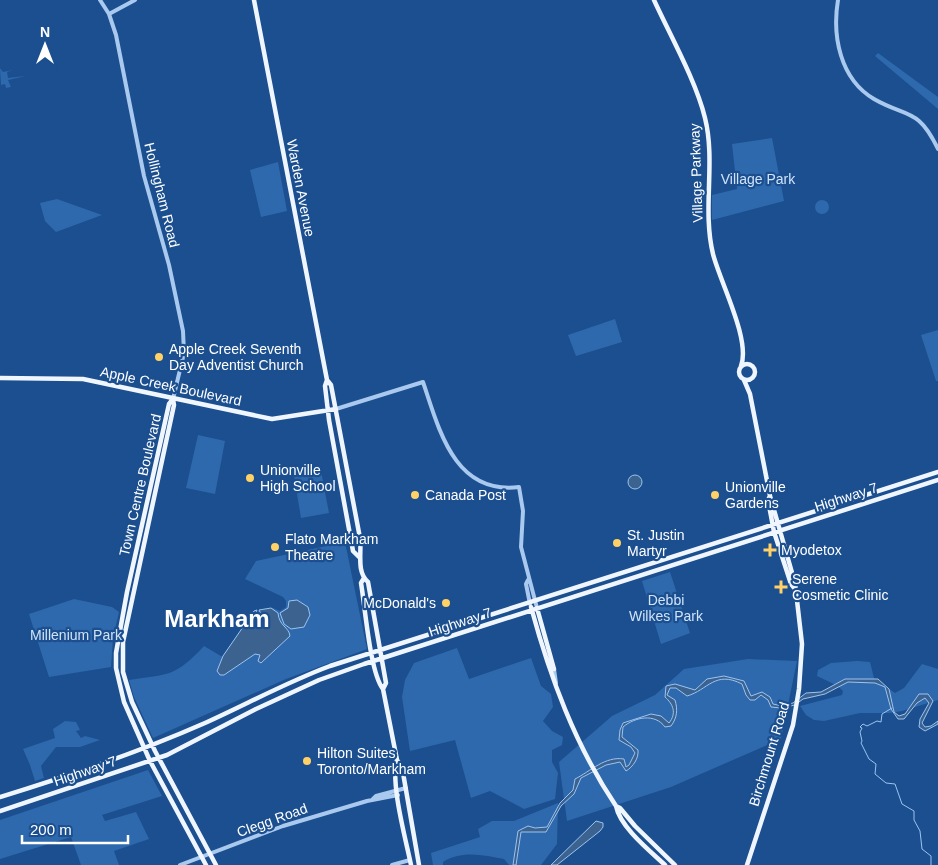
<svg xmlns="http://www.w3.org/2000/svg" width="938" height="865" font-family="Helvetica,sans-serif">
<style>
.green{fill:#2e69ad}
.water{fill:#3c6290;stroke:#9cc4f0}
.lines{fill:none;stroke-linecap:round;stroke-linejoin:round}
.stream{stroke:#9cc4f0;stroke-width:1}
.minor{stroke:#a9c9ee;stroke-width:4}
.major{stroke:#f0f6ff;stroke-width:4.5}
.poi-dot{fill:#ffd166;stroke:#1b4f8f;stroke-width:2}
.labels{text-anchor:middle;stroke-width:4.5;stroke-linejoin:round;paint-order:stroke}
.street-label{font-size:14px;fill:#fff;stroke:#1b4f8f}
.park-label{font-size:14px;fill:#cfe3fa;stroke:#1b4f8f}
.poi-label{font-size:14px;fill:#fff;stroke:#1b4f8f;text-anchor:start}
.town-label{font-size:24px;font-weight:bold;fill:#fff;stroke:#1b4f8f}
</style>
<rect width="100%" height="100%" fill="#1b4f8f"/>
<path class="green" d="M878,53L938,97V109L875,56Z
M0,68L3,72L13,70L7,72L8,78L26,76L8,80L11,87L6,88L5,84L1,85Z
M772,138L784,201L712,220V195L737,189L732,144Z
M278,162L287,211L261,217L250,170Z
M57,199L102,215L56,232L45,221L40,203Z
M815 207a7 7 0 1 1 14 0a7 7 0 1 1-14 0Z
M615,319L622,342L576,356L568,335Z
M938,330V381H936L921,335Z
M198,435L225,441L215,494L186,488Z
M320,466L329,513L301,518L293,470Z
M345,542L367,649L286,679L153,738L134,697L129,680C169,674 175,677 204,646L226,659L258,611L273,608L280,611L286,607V601L283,597L245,579L256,561Z
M670,572L690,633L661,644L642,581Z
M74,599L112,607L119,612L113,638L111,667L49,677L29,614Z
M457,648L469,679L531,658L541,686L551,694L553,707L543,721L552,731L563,737L562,745L552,750V762L558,773L555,799L524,809L490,791L471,798L455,740L410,751L402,697L405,680L414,663Z
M748,659L797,661L781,739L671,787L567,821L559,762L612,716L655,695L684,669Z
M857,661L870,662L874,678L895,693L904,688L922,664L938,669V700L902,711L889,713H860L824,721L814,720L806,715L800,706L842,695L843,691L838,686L817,676L818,670L831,663Z
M65,721L76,722L80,730L76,731L81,738L85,736L100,740L80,747H56L41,766L44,778L35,781L30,765L23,749L55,738L53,729Z
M148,770L162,796L102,815L105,821L136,812L149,839L114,851L119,865H81L71,837L0,859V820Z
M558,803L557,844L541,865H509L504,859C484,855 461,850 443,862V865H433L431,853L480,837L478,829L492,821H514Z"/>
<path class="water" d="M628 482a7 7 0 1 1 14 0a7 7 0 1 1-14 0Z
M297,600L308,607L310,615L304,627L291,629L284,624L280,613L288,608L289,601Z
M271,608L278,613C279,626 289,627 290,636L261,663L258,661L260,655L255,654L224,675H220L217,671L223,656L254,611L257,610L256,613L258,617L261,614L259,610Z
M724,676L744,681L751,696L762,692L770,697L773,704L782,706L793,703L806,693L821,692L845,679H878L889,689L894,712L899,716L905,714L919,694H928L933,701L922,723L925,727L931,726L938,721V724L925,731L919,727L920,719L929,703L925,698L917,703L904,719H898L891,709L885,687L875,683L848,682L825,694L803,699L795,705L781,708L771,707L768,700L761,695L755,700H750L746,695L742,684C715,670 708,690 687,696L676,688H670L667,695L675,700C678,710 677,718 671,726L665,727C655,713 635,717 623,727L622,737L638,750C639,758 633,767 626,771L620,762L606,765L581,778L574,794L561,806L546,832H521L516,865H513L518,831L528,826L535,828L547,827L560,803L573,790L575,779C591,771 605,756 624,759L626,767L629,765L635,753L631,747L619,740L620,730L623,723L651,714L661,716L669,723C677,713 673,704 665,697L666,686L675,684L695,690L707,679Z
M596,821L603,823V827L600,831L557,865H551Z"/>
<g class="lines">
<path class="stream" d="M892,708L882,714L881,722L877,721L867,726L863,724L860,727L862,728L860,732L862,741L861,743L869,759L876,764L875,774L886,783L895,784L902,804L914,811V820L920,831L922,849L931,856V865"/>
<path class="minor" d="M100,0L109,14L116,35L144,176L169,265L183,331L184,353L173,399
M838,0C832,36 840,79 874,99C907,118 918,107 938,149
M109,14L135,0
M336,409L423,382C439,429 454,495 519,487L523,511L521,547L537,608
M528,580L526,584L530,604
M554,669L556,683
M372,800L376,796L406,788
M180,865L283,826L367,801L398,795
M392,865L410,860"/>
<path class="major" d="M254,0L327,380L325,386L329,420L353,551L359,557
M654,0C670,35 696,81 705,118C716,162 702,209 713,254C720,282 751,340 741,366
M739 372a8 8 0 1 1 16 0a8 8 0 1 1-16 0Z
M0,378L83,379L272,419L336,409
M327,380L331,385L360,538C362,552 356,572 368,582L386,683L383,689
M744,380L750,394L770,496L795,583L802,644L799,689L793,725L747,865
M173,399L169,404L127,592L116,653V668L124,702L150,761L206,865
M173,399L174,405L123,642V672L132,702L155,751L216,865
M770,496L768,500L774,532L791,584L794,588
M364,578L361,583C365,606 370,673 383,689L397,760L402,767L419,865
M531,607C550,677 575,745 616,806C620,827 650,851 665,865
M537,608L554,669
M397,760C390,783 406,840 411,865
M0,797C69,776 139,752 205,723C247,704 287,682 330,666L938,472
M616,806L620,808L635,826L675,865
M0,811L167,755L256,709L319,680L364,664L938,480"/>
</g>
<g class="poi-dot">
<circle cx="159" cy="357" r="5"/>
<circle cx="250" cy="478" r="5"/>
<circle cx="415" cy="495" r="5"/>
<circle cx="715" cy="495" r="5"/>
<circle cx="617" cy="543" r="5"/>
<circle cx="275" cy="547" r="5"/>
<path d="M767.5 542.5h5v5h5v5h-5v5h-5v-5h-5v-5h5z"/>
<path d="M778.5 579.5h5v5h5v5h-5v5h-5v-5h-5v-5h5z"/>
<circle cx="446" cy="603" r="5"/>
<circle cx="307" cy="761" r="5"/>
</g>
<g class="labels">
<g class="street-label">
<text transform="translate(696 173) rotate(-92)" y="5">Village Parkway</text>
<text transform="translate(301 188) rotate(79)" y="5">Warden Avenue</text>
<text transform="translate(162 195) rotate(76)" y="5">Hollingham Road</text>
<text transform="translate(171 386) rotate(12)" y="5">Apple Creek Boulevard</text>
<text transform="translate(140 485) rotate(-77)" y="5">Town Centre Boulevard</text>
<text transform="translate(846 497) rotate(-18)" y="5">Highway 7</text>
<text transform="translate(460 622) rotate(-18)" y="5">Highway 7</text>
<text transform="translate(769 754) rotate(-73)" y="5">Birchmount Road</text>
<text transform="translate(85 771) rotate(-19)" y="5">Highway 7</text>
<text transform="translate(272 820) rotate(-20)" y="5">Clegg Road</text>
</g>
<g class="park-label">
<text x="758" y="184">Village Park</text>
<text x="666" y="605">Debbi<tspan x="666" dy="16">Wilkes Park</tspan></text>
<text x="76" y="640">Millenium Park</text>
</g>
<g class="poi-label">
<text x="169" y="354">Apple Creek Seventh<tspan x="169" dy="16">Day Adventist Church</tspan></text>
<text x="260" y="475">Unionville<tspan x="260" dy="16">High School</tspan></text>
<text x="725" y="492">Unionville<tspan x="725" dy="16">Gardens</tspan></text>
<text x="425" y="500">Canada Post</text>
<text x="627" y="540">St. Justin<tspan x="627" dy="16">Martyr</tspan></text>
<text x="285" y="544">Flato Markham<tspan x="285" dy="16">Theatre</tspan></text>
<text x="781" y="555">Myodetox</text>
<text x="792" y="584">Serene<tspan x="792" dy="16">Cosmetic Clinic</tspan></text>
<text x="436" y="608" text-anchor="end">McDonald's</text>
<text x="317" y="758">Hilton Suites<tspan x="317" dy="16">Toronto/Markham</tspan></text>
</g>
<g class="town-label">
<text x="217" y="627">Markham</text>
</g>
</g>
<g transform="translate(45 45)" stroke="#1b4f8f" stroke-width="4" paint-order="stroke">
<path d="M0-4L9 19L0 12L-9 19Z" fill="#ffffff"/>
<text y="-8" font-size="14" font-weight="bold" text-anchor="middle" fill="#ffffff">N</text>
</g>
<path d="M22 835v8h106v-8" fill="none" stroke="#ffffff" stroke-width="2.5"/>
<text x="30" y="835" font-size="15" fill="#ffffff" stroke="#1b4f8f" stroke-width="4" paint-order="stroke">200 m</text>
</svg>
